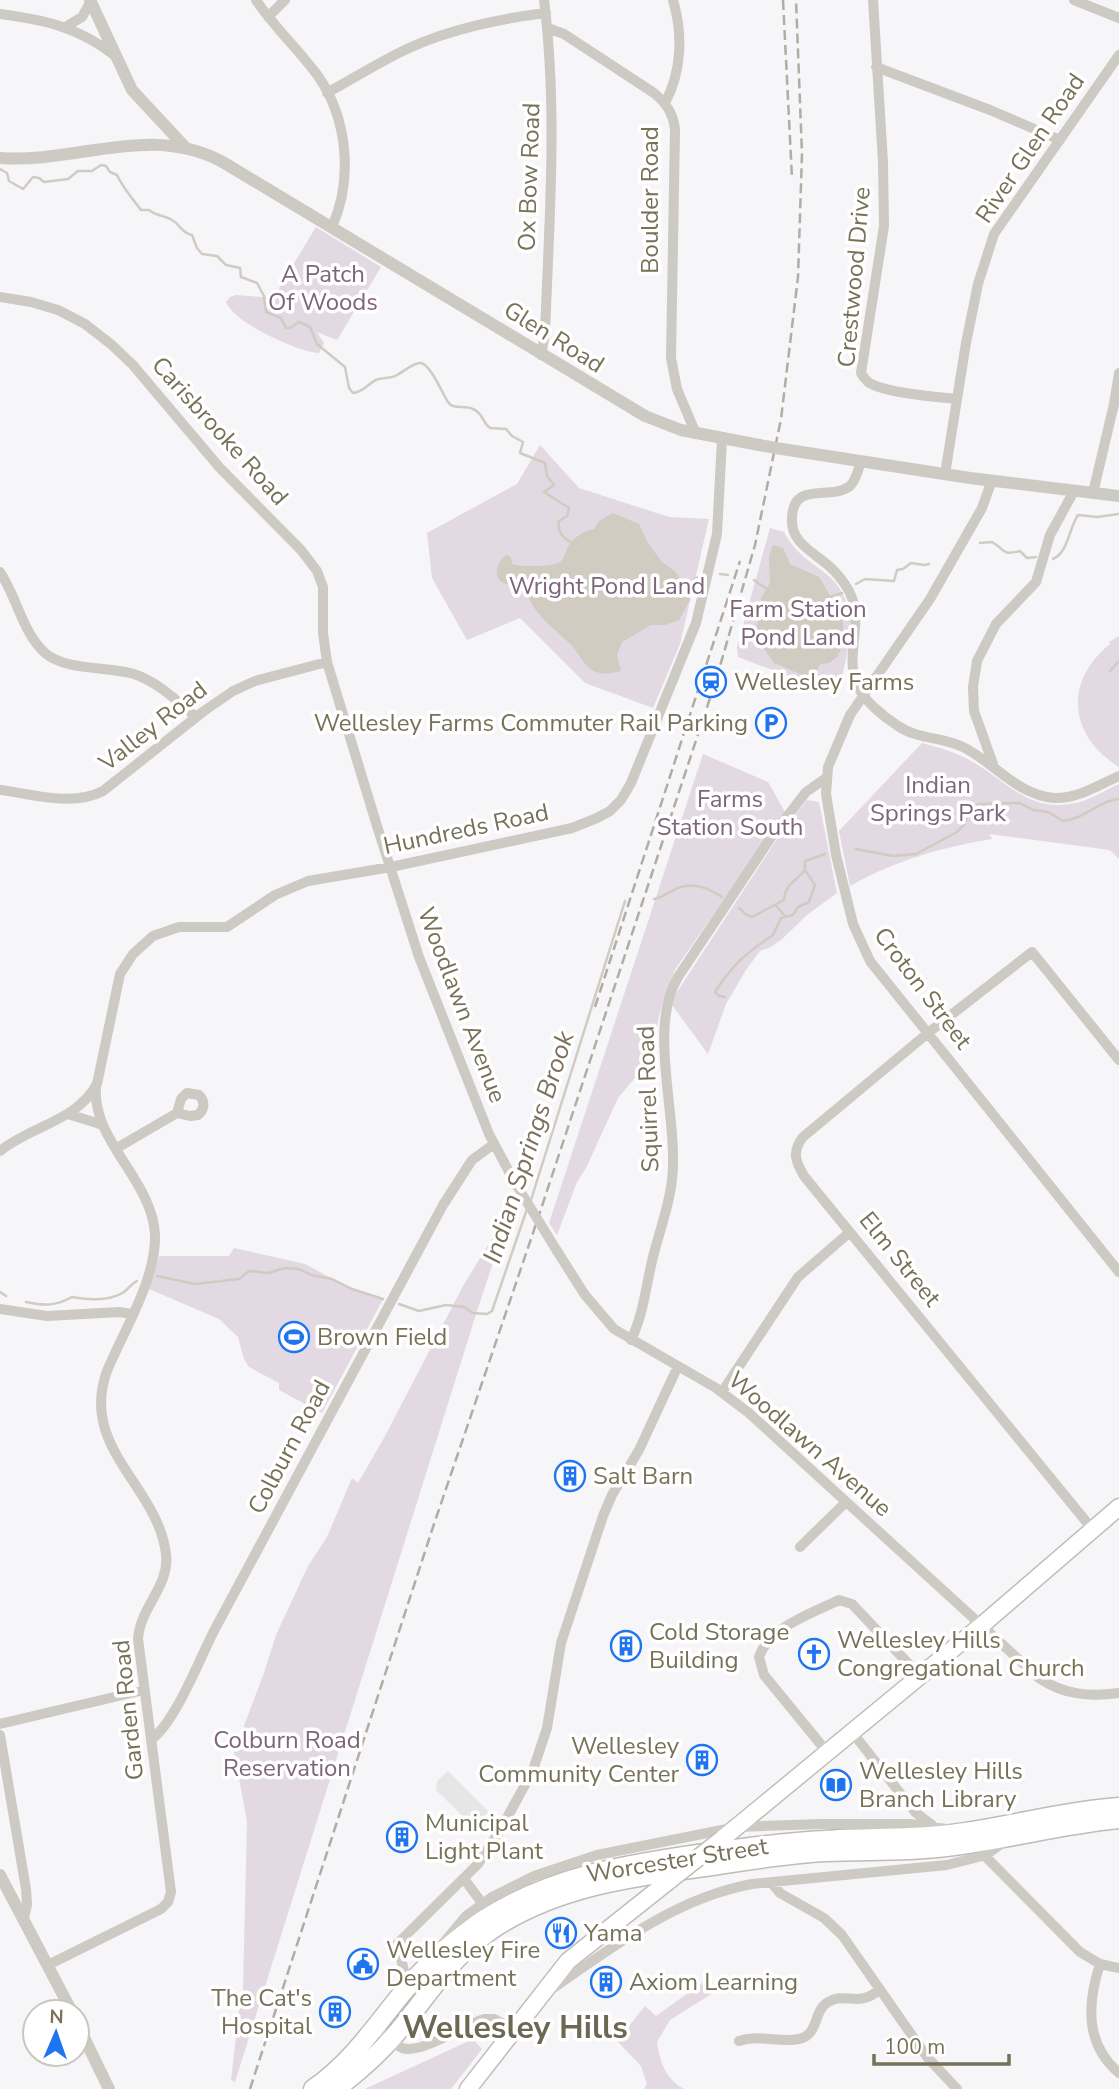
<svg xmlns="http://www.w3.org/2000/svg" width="1119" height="2089" font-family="'Nunito Sans',sans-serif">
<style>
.built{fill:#e7e6e6}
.green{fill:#e2d9e2}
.water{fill:#d1cbc1}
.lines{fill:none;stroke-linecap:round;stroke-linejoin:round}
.stream{stroke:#d1cbc1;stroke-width:2.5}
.primary-casing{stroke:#c0beb6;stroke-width:19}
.trunk-casing{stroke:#bebcb6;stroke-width:21}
.minor{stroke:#cccac3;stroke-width:10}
.tertiary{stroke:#cccac3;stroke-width:12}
.primary{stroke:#fff;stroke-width:16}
.trunk{stroke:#fff;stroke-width:18}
.rail{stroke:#b0ada2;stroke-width:2.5;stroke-dasharray:10 5;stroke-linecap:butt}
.primary-bridge-casing{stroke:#c0beb6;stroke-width:19;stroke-linecap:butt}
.minor-bridge{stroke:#cccac3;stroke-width:10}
.tertiary-bridge{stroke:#cccac3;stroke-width:12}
.primary-bridge{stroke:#fff;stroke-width:16}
.labels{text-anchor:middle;stroke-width:7;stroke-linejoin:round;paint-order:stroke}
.street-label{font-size:24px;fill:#777158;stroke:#fff}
.park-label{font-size:24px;fill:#7f657b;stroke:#fff}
.poi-label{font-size:24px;fill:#777158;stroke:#fff;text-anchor:start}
.water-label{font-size:26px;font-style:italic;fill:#7d705c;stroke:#fff}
.district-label{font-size:32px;font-weight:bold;fill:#6d6854;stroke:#fff}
</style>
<rect width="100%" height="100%" fill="#f6f5f8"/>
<path class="built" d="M448,1771L489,1812L483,1818L488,1823L479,1832L436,1790L437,1781Z"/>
<path class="green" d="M316,227L381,267L337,340L317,332L324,343L319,353C298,352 234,323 226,302L230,297L236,295L273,298Z
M540,445L579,488L669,517L709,519L680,644L653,708L585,683L520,618L467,640L432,578L427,533L517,484Z
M770,528L784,532C798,557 810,560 830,577C864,609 846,655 838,695L738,657L737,647Z
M1119,636V767C1069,736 1063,682 1110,644L1109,642Z
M922,743C940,748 956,752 973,762C1009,783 1031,815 1080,802C1093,798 1106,790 1119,784V859L1110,850L989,834L992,839C942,847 894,861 850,886L839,831Z
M703,754L768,782L785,812L676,968C663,995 655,1024 655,1054L618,1098L586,1168L577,1182L557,1235L549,1223Z
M807,800L819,802L837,893L807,915L782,939L771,947L760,951L746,970L726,1004L708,1054L672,1005L675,995L779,836Z
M511,1208L478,1308L235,2082L231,2080L240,2002L243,2001V1989L247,1821L234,1752L264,1673L276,1635L308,1566L327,1537L352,1478L358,1483L384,1438L463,1286Z
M234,1248L305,1264L352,1289L383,1299L322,1413L279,1390V1383L249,1367L244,1359L238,1337L219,1319L149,1289L159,1256H229Z
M709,1978L716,1991L670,2020L657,2042C660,2061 665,2079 684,2089H644L647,2084L641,2066L617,2041L645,2006L656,2016Z
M473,2039L482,2049L451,2089H365Z"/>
<path class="water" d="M613,513L639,524L648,543L662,562L676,572L688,592L690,600L679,620L665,625H651L622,642L617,655L621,671C611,673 604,676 594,671C585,667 579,654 573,647C558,630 526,611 527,586C521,585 516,586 510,585C491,582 495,564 506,555L511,557L512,564C521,567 553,567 560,562C565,558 565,552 568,547C574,537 583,531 594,529L599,521Z
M773,545L783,548L790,564L819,577L843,617V642L838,656L829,663L820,664C812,687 789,667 774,663L758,640L756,628L762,607L761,598L770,583L769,556Z"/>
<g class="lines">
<path class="stream" d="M0,169L7,173L9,181L23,189L33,177L39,178L44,182L68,179L78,171H92L101,165L106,166L110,172L117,175C123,188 132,198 141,210H149C156,216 164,215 172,220C181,225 180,232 192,235L197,248L202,254L217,256L226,265L240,268L241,277L257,283L264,296L266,312L281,318L286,328H290L299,322L310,327L317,344L345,367L349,388L353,393C364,392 367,384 376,380C383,377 391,379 397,375C403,372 414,362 421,363C431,365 442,393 448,402C453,410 464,405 473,409C483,413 482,422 490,428L506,429L512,436L523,442L520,453L545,463L547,476L554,485L544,492L569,508L567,516L559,521C557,532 563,538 572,543
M980,543L992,542C1005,549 1001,556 1020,551L1027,558L1036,557
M1053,559C1068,553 1069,528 1078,515L1097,517L1119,514
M720,574L728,575
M754,580L768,590
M856,584L865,579L894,581L897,570L903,569L911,563L924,565L929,564
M684,585L698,577
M830,597L842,593
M1110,671L1119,661
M856,849L893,856L916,854L957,832L964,825L970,809L978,804L1020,803L1033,810L1048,812L1063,821C1085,819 1098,801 1119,799
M654,899C662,898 667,893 674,890C691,881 707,887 722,897
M775,905L786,917
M739,908L747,915L752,917L784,900C785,884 796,881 805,870V861L825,854
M725,997L719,996L715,992C733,964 746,953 773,935L781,918L793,915L798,907L809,902L815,885L805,870
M531,1200L625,901
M157,1276L195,1284L239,1279L249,1271L268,1273L285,1268L299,1269L311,1275L332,1279L352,1289L383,1299
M0,1292L6,1296
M26,1302C44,1306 56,1306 72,1297C88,1300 109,1302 124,1292C129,1288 131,1284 137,1281
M399,1304L419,1311L446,1305L464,1307L473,1313L487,1314L492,1311L527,1209"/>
<g class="primary-casing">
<path id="primary" d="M722,1839L982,1625L1119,1507
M468,2089L568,1961L670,1880"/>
</g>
<g class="trunk-casing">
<path id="trunk" d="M313,2089C354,2061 378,2021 410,1984C432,1959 458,1937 486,1918C551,1877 622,1865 698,1854C740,1848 782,1842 824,1840C863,1837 902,1839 941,1835C1001,1829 1059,1811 1119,1807
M336,2089C357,2073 377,2056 394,2036C432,1992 447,1958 499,1925C562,1886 633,1877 705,1867C745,1861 785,1854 826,1852C863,1850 900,1852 937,1848C998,1842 1057,1825 1119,1819"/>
</g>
<path class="minor" d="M256,0C274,27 299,50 318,76C348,119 353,180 332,227
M873,0L883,162L884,226L861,373C862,375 867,381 868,382C883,393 937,397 957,399
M1074,0L1119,18
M0,14C45,20 78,27 114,55
M268,17L285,0
M67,26L82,17L91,1
M548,28L564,34L654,93C666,103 673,113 675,129L671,358L677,389L696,434
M876,67L990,110L1060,140
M327,93C354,78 381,61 409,48C448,30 502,18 546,13
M665,103C682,71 683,34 673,0
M0,297L31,302L58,310L85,324L112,345L132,364L220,468L301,550L317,571L323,587V633L327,662L377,826L419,957L489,1134L514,1181
M541,355L545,334C549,223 558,111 544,0
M861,462C858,470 856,480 850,486C830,501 793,480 792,518C790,543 814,552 829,566C837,573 844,582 849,591C865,622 844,655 857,685C863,700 884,717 898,726C917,739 942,737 963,747C995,763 1017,795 1054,798C1078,799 1098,785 1119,776
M945,474L966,343L978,284L994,234L1119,55
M992,480L982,508L930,599L850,715L828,767L826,794L836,855L853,924L870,961L1119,1272
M1093,493L1114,404L1119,373
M0,572C17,597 22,632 45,653C66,671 108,666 134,674C158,682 177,701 196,717
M993,764L974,711L973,687L977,661L996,624L1036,582L1050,535L1074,491
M0,790C33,794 72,807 103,791L204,711L233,691L255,681L327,662
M68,1114L103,1125
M117,1148L177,1113L181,1099L187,1093L199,1095C205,1101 205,1109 198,1115L190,1116L177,1113
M0,1151C31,1126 77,1121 97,1084L120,974L133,954L153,936L179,927H227L275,895L308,881L391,867L572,828L597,818L610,811L621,800L631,783L696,623L717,534L722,439
M557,1251L585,1295L614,1329L716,1388L749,1413L1039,1678C1064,1695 1090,1697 1119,1693
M0,1309L47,1316L119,1312L132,1314
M631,1340C644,1313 646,1285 653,1257C661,1225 673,1196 673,1163C675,1109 649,1024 678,977L772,836L806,792L826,778
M722,1392L798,1277L850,1232
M1093,1530L804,1176C795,1161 792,1151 803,1137L928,1033L1032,952L1119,1060
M800,1547L846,1502
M0,1724L144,1690
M852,1732L915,1812L932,1825
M0,1735L26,1889L27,1905L24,1918
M151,1740C177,1720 200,1657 216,1627L443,1205L472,1160L494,1144
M827,1752L764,1675L759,1657C769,1627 813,1613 839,1600L852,1604L920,1676
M984,1855L1080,1952L1100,1964L1119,1968
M464,1879L482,1903
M771,1882L780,1893L824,1918L842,1935L927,2057L957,2089
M441,1946L466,1916L492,1897L534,1876L597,1855L737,1827L821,1824H910L946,1829
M1100,1964C1087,2004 1085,2044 1119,2073
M48,1965L161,1909L168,1902L171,1892L138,1639C140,1607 170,1586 166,1554C158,1486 79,1448 107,1371C124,1330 156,1280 155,1235C153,1181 92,1141 96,1088
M414,1987L406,1978L397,1944L478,1864L502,1827L533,1770L547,1728L561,1643L603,1516L612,1495L639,1450L678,1366
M549,1991C611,1948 675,1898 752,1884L947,1865L986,1855L1008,1839
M376,2027C384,2034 392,2044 402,2048C420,2055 464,2025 484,2019H494L514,2029
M739,2041C759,2034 779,2043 799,2039C819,2035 813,2011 828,2002C846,1991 858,2009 880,1989"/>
<path class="tertiary" d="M90,0L132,90L185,147
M0,158C76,164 148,123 221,161L645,416L681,430L759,445
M782,449L970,478L1119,496
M0,1875L72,2012
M77,2023L109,2089"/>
<use href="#primary" class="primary"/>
<use href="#trunk" class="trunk"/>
<path class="rail" d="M783,0L792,178
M595,1007L740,561
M250,2089L432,1530L533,1233L716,680L755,545L781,419L798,277L802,154L796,0"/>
<g class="primary-bridge-casing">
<path id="primary-bridge" d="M670,1880L722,1839"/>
</g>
<path class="minor-bridge" d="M514,1181L557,1251"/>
<path class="tertiary-bridge" d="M759,445L782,449"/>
<use href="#primary-bridge" class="primary-bridge"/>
</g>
<defs>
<g id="station-ring" transform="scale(1.575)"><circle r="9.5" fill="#fff" stroke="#1f74ef" stroke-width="1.5"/><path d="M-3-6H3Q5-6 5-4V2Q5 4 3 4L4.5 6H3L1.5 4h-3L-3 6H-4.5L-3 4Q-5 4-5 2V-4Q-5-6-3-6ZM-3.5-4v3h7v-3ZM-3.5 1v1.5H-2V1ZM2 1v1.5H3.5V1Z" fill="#1f74ef"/></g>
<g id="parking-ring" transform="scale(1.575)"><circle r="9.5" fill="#fff" stroke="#1f74ef" stroke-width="1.5"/><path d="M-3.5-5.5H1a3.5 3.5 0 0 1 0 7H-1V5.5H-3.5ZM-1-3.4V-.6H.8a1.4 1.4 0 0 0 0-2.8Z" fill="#1f74ef"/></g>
<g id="stadium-ring" transform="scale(1.575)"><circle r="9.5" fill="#fff" stroke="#1f74ef" stroke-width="1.5"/><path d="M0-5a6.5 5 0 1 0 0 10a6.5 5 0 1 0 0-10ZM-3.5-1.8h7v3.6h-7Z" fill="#1f74ef"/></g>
<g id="building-ring" transform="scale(1.575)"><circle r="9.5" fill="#fff" stroke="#1f74ef" stroke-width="1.5"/><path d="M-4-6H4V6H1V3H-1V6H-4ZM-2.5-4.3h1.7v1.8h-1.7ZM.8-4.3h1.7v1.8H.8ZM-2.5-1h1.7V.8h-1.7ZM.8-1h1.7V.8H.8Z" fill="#1f74ef"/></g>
<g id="church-ring" transform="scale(1.575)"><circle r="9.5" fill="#fff" stroke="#1f74ef" stroke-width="1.5"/><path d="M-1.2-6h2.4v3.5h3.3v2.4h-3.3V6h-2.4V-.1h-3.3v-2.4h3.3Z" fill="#1f74ef"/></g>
<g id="library-ring" transform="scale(1.575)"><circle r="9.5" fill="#fff" stroke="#1f74ef" stroke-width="1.5"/><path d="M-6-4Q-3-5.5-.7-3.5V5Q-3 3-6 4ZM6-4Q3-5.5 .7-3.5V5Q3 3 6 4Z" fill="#1f74ef"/></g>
<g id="restaurant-ring" transform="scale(1.575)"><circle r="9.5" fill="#fff" stroke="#1f74ef" stroke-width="1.5"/><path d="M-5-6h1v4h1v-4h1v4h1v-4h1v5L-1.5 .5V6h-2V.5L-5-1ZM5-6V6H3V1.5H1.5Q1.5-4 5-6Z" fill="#1f74ef"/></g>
<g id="civic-ring" transform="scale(1.575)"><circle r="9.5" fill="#fff" stroke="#1f74ef" stroke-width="1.5"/><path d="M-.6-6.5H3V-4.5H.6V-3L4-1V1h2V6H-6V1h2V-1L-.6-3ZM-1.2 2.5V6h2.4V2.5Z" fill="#1f74ef"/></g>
</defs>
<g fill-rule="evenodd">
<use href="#station-ring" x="711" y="682"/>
<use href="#parking-ring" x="771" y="723"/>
<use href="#stadium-ring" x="294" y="1337"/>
<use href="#building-ring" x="570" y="1476"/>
<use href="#building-ring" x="626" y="1646"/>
<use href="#church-ring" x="814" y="1654"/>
<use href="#building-ring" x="702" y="1760"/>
<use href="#library-ring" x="836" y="1785"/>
<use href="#building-ring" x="402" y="1837"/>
<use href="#restaurant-ring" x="561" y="1933"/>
<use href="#civic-ring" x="363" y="1964"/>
<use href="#building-ring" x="606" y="1982"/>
<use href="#building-ring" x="335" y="2012"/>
</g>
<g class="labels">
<g class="street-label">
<text transform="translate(1030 148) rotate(-56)" y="8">River Glen Road</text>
<text transform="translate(529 177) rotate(-88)" y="8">Ox Bow Road</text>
<text transform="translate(650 200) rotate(-90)" y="8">Boulder Road</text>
<text transform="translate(854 277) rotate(-85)" y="8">Crestwood Drive</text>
<text transform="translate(554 337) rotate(32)" y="8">Glen Road</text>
<text transform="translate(220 431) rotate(48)" y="8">Carisbrooke Road</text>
<text transform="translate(153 726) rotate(-38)" y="8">Valley Road</text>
<text transform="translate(466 829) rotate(-12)" y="8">Hundreds Road</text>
<text transform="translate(923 988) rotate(53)" y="8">Croton Street</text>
<text transform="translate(462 1005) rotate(69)" y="8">Woodlawn Avenue</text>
<text transform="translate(648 1099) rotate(-92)" y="8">Squirrel Road</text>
<text transform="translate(900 1259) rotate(51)" y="8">Elm Street</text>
<text transform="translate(810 1444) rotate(41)" y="8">Woodlawn Avenue</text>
<text transform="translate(289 1447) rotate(-62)" y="8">Colburn Road</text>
<text transform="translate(128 1710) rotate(-96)" y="8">Garden Road</text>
<text transform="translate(677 1860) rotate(-9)" y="8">Worcester Street</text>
</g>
<g class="park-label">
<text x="323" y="282">A Patch<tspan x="323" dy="28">Of Woods</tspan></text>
<text x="607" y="594">Wright Pond Land</text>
<text x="798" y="617">Farm Station<tspan x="798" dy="28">Pond Land</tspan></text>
<text x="938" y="793">Indian<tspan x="938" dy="28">Springs Park</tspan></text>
<text x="730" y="807">Farms<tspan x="730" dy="28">Station South</tspan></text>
<text x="287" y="1748">Colburn Road<tspan x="287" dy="28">Reservation</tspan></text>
</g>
<g class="poi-label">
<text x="734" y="690">Wellesley Farms</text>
<text x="748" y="731" text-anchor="end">Wellesley Farms Commuter Rail Parking</text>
<text x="317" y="1345">Brown Field</text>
<text x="593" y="1484">Salt Barn</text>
<text x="649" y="1640">Cold Storage<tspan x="649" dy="28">Building</tspan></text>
<text x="837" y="1648">Wellesley Hills<tspan x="837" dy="28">Congregational Church</tspan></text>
<text x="679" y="1754" text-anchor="end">Wellesley<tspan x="679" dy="28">Community Center</tspan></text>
<text x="859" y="1779">Wellesley Hills<tspan x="859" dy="28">Branch Library</tspan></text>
<text x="425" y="1831">Municipal<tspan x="425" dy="28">Light Plant</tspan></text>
<text x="584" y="1941">Yama</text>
<text x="386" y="1958">Wellesley Fire<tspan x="386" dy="28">Department</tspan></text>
<text x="629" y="1990">Axiom Learning</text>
<text x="312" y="2006" text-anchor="end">The Cat's<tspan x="312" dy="28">Hospital</tspan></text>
</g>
<g class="water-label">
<text transform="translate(528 1147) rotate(-72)" y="9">Indian Springs Brook</text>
</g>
<g class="district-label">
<text x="515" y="2038">Wellesley Hills</text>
</g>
</g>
<g transform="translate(56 2033) rotate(2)"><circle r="33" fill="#ffffff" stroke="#c9c6bc" stroke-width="2"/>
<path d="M0-5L12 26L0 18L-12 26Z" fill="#1f74ef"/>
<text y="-10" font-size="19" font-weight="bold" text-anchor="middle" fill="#777158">N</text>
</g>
<path d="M874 2054v10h135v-10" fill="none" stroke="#777158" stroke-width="3.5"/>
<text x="884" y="2054" font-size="21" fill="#777158" stroke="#ffffff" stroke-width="5" paint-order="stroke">100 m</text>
</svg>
